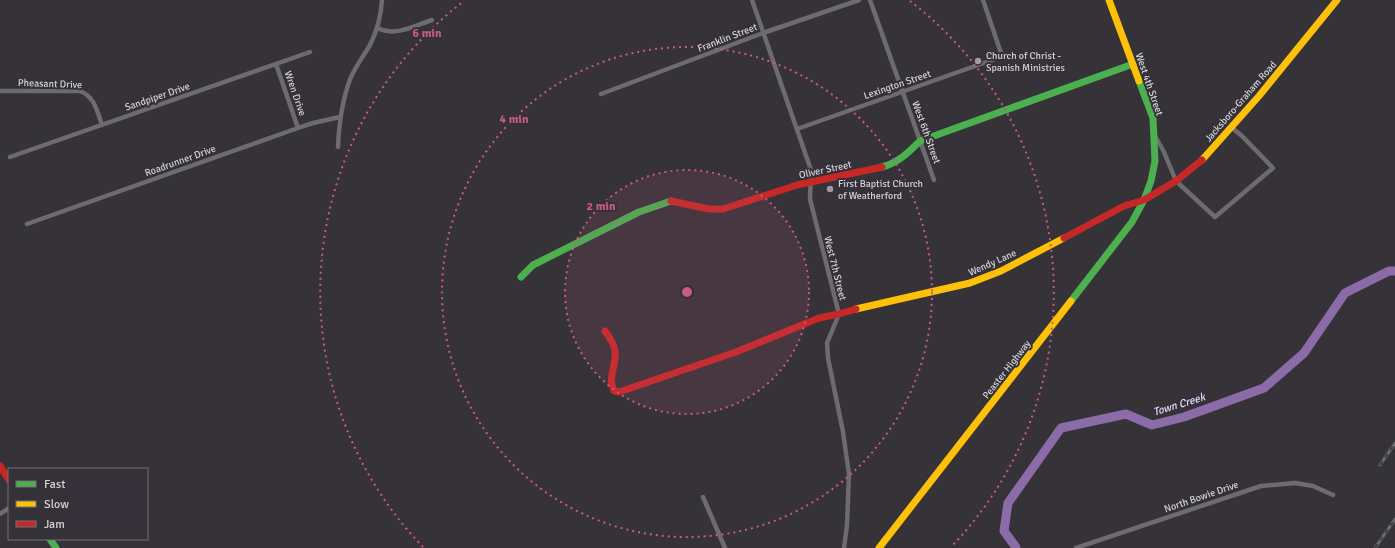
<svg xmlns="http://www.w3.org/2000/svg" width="1395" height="548" font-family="Signika,sans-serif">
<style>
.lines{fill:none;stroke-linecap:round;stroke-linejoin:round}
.river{stroke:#8b6ba8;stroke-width:9}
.street{stroke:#6d6b6f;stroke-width:4.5}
.fast{stroke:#4caf50;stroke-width:7}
.slow{stroke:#ffc107;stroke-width:7}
.jam{stroke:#c62828;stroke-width:7}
.rail-casing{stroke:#6d6c6f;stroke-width:3}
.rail{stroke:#353139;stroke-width:1.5;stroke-dasharray:4.5;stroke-linecap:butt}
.ring{fill:none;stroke:#c95987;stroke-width:2;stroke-dasharray:2 4}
.poi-dot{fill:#9d9aa0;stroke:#353139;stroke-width:1.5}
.labels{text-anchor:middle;stroke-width:4;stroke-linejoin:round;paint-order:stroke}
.street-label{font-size:10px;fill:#d5d2d8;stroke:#353139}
.poi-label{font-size:10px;fill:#d5d2d8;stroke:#353139;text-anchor:start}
.water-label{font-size:11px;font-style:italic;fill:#e8d6fb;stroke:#353139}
.centre{fill:#c95987;stroke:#353139;stroke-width:2}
.ring-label{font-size:12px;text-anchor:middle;font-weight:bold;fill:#c95987;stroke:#353139;stroke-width:4;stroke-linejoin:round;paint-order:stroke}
</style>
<rect width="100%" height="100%" fill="#353337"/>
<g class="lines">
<path class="river" d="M1016,548L1015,546L1004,531L1008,503L1061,428L1126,414L1152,425L1184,417L1264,388L1304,353L1345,293L1389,271H1395"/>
<path class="street" d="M752,0L811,170L810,199L839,314L827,343L828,358L843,432L849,474L847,525L844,548
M870,0L934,180
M377,28C396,37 413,26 432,20
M276,64L298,128
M0,91H80C95,97 97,111 102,125
M601,94L763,33L859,0
M797,129L995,59L1001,53L983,0
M1155,136L1164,152L1176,181L1215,217L1273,168L1242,136L1231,127
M338,147C339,122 342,100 351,77C356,66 364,55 370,45C377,31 381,15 382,0
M10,157L310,52
M27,224L298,128L313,123L340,117
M703,497L725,548
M0,514L9,508
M1076,548L1261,486L1295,483L1313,486L1333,495"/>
<path class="fast" d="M882,167C898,163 909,152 920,141L1133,64
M521,277L533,265L639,212L671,201
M1071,301L1132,222L1144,200L1151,181L1155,161L1153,118L1139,81
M50,539L56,548"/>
<path class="slow" d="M1109,0L1139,81
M1202,160L1259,96L1337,0
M856,309L970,283L1001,271L1064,238
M879,548L1071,301"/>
<path class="jam" d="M671,201L709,209H723L797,185L882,167
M1064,238L1124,206L1144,200L1176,181L1202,160
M605,331C609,337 614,343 615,351C617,365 607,377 614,391L619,392L736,352L819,318L839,314L856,309
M0,466L9,480"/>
<g class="rail-casing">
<path id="rail" d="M1380,465L1395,443
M1375,548L1395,519"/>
</g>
<use href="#rail" class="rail"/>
</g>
<circle cx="687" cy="292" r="122" fill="#c95987" fill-opacity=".12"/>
<g class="ring">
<circle cx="687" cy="292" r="122"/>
<circle cx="687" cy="292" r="245"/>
<path d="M423 547A367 367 0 0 1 464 1M910 1A367 367 0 0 1 951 547"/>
</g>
<g class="poi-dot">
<circle cx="978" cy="61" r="4"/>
<circle cx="830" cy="189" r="4"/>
</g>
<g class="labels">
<g class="street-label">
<text transform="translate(727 37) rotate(-21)" y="4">Franklin Street</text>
<text transform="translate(50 83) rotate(2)" y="4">Pheasant Drive</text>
<text transform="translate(897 84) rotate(-19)" y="4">Lexington Street</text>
<text transform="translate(1150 84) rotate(71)" y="4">West 4th Street</text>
<text transform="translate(296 93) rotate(71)" y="4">Wren Drive</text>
<text transform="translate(157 96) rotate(-19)" y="4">Sandpiper Drive</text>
<text transform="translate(1240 101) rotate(-49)" y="4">Jacksboro-Graham Road</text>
<text transform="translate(927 132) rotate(70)" y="4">West 6th Street</text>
<text transform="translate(180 160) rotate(-20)" y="4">Roadrunner Drive</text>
<text transform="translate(825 169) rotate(-12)" y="4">Oliver Street</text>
<text transform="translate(992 262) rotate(-24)" y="4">Wendy Lane</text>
<text transform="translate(836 268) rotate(76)" y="4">West 7th Street</text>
<text transform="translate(1006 369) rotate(-52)" y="4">Peaster Highway</text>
<text transform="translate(1201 496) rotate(-19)" y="4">North Bowie Drive</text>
</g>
<g class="poi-label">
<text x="986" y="59">Church of Christ -<tspan x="986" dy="12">Spanish Ministries</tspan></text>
<text x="838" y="187">First Baptist Church<tspan x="838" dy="12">of Weatherford</tspan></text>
</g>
<g class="water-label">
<text transform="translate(1179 404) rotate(-17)" y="4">Town Creek</text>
</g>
</g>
<circle cx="687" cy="292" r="6" class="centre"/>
<g class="ring-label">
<text x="427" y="37">6 min</text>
<text x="514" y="123">4 min</text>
<text x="601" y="210">2 min</text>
</g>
<rect x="8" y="468" width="140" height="72" fill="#353139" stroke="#757179"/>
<rect x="16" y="481" width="20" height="6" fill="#4caf50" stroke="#757179"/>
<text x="44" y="488" font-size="12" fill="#d5d2d8">Fast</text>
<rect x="16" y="501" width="20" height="6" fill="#ffc107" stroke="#757179"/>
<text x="44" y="508" font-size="12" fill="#d5d2d8">Slow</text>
<rect x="16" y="521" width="20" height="6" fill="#c62828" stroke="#757179"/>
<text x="44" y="528" font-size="12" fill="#d5d2d8">Jam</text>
</svg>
